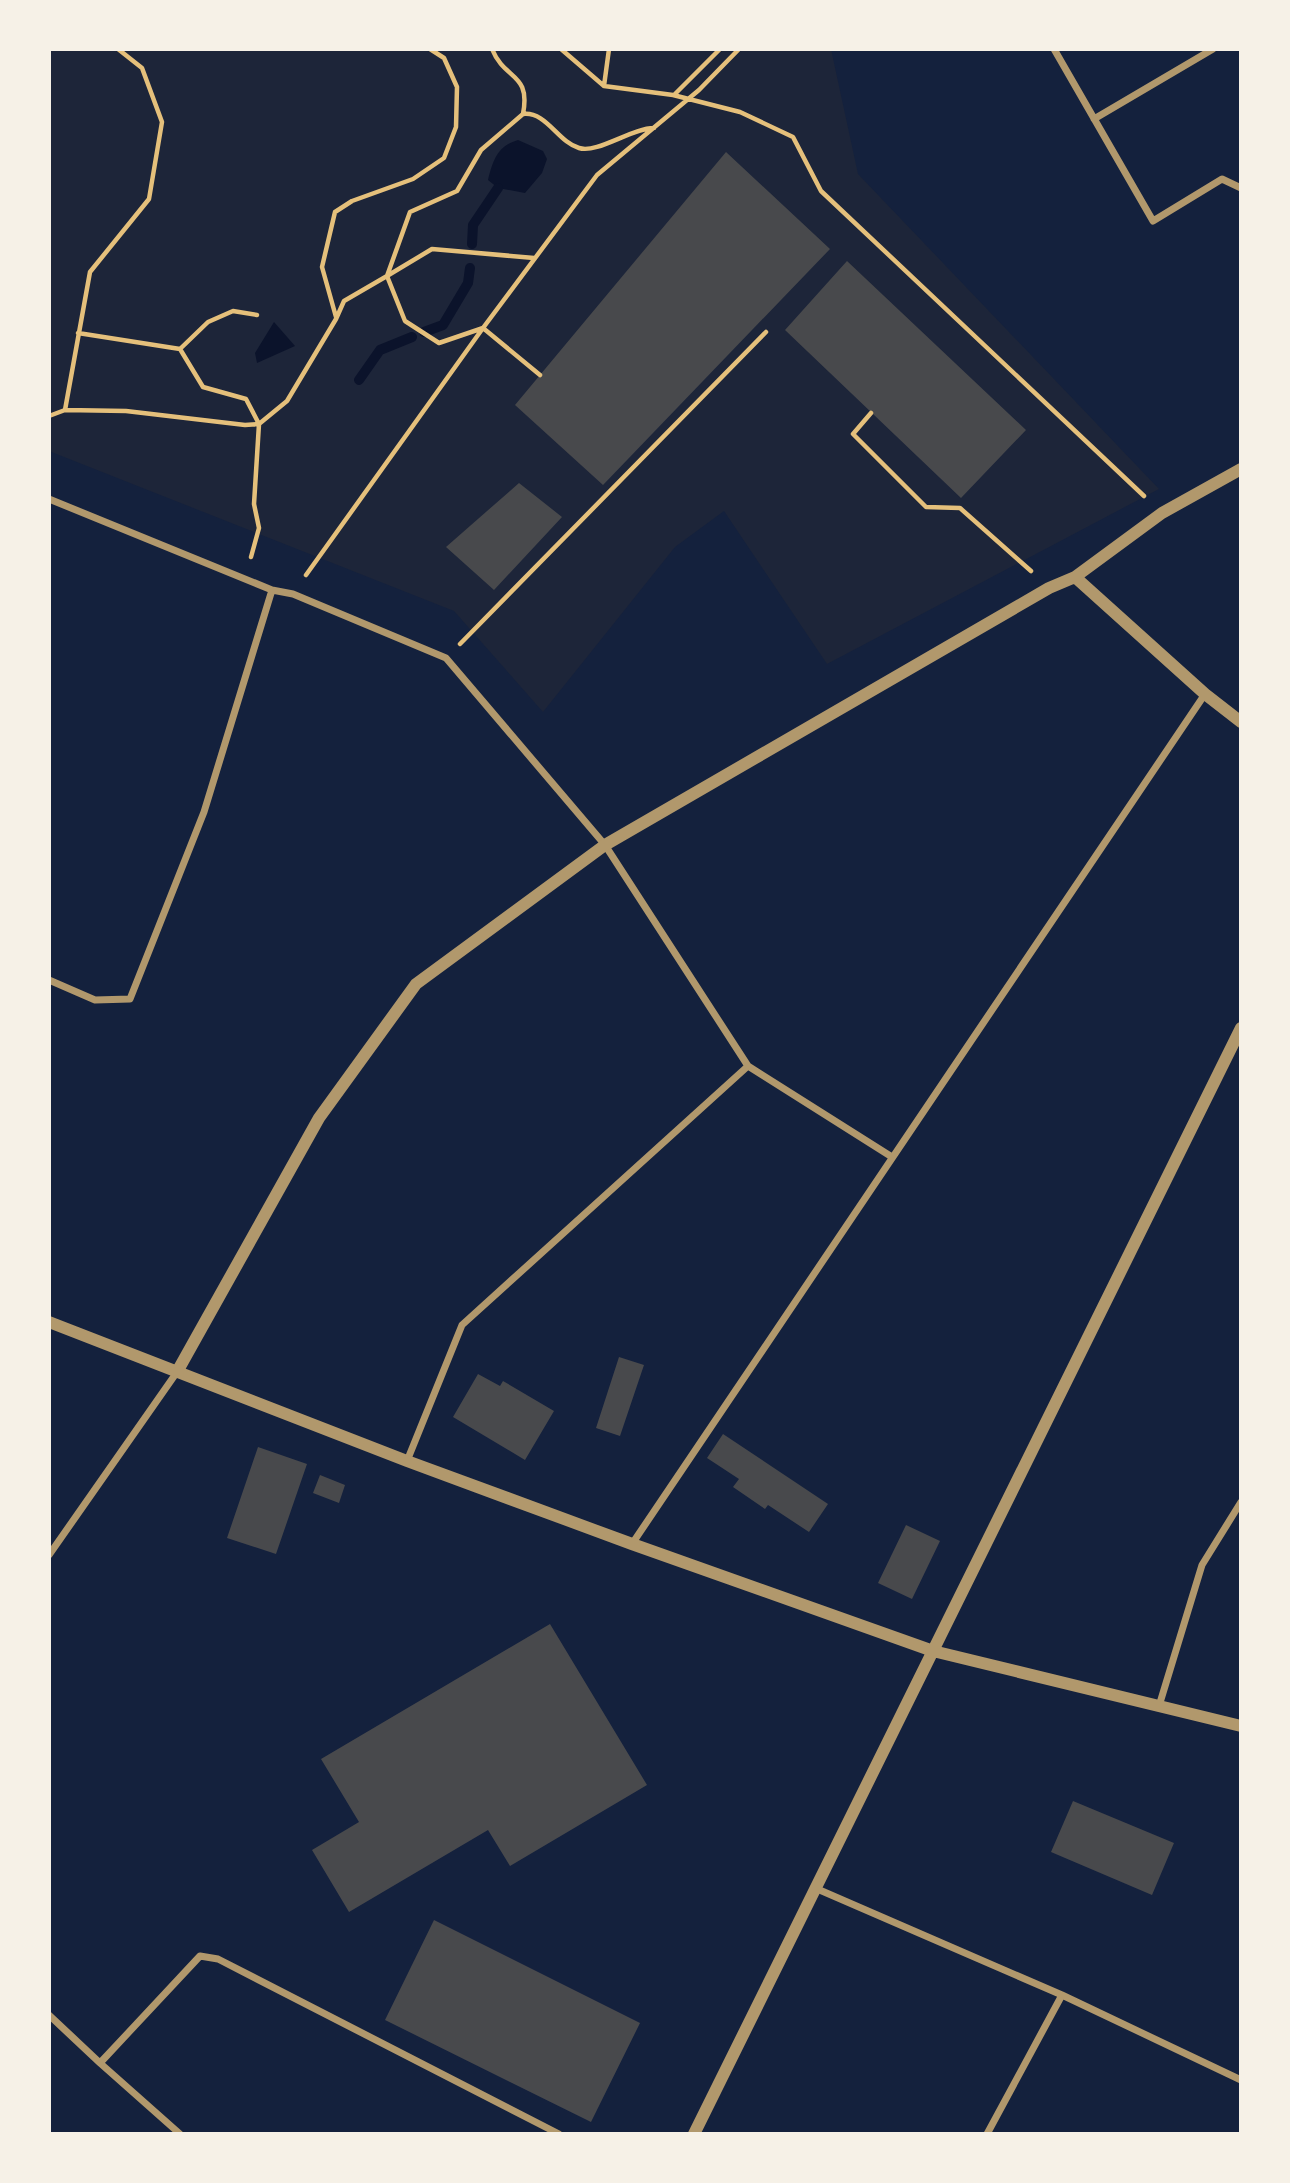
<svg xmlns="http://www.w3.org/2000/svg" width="1290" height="2183" font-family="'Noto Sans',sans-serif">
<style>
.green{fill:#1d2539}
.water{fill:#0b132b}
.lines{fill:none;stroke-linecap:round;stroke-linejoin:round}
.stream{stroke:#0b132b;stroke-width:10}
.building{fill:#48494c}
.path{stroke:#e5c07b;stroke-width:4.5}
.minor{stroke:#b1986c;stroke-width:7}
.tertiary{stroke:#b1986c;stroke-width:12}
</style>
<rect width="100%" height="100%" fill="#14213d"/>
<path class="green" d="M49,49H831L858,174L1159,489L827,664L724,511L675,547L543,712L454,611L49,451Z"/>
<path class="water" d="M518,140L543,151L547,159L542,173L525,193L498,188L488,180C493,161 497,146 518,140Z
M274,322L295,346L257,363L255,353Z"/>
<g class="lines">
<path class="stream" d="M472,244L473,225L498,188
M424,332L443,325L468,283L470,268
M359,380L380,350L412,337"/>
</g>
<path class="building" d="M726,152L830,249L603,485L515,405Z
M847,261L1026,430L961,498L785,330Z
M519,483L562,517L494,590L446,547Z
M619,1357L644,1365L620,1436L596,1428Z
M478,1374L500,1386L503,1381L554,1411L525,1460L453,1417Z
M723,1434L828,1504L809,1532L768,1505L765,1509L733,1487L739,1479L707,1458Z
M258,1447L307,1464L276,1554L227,1538Z
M320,1475L345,1485L339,1503L313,1493Z
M906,1525L940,1541L912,1599L878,1583Z
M550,1624L647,1785L510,1866L488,1830L349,1912L312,1850L359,1822L321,1759Z
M1073,1801L1174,1843L1152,1895L1051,1852Z
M434,1920L640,2023L591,2122L385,2020Z"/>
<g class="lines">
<path class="path" d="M492,49C505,81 531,72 523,114
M561,49L604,86L673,95L740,112L793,137L821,191L1144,496
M604,86L609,49
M674,95L720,49
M336,317L322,267L335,212L352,201L413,179L444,158L456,127L457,87L444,58L430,49
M180,349L208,322L233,311L257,315
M540,375L483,328L439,343L405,321L387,276L410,212L457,191L481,150L523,114C546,111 558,142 579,148C597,154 632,128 654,128
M65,410L126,411L245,425L259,424L246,399L203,387L180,349L78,333
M871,413L853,434L926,507L960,508L1031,571
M49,416L65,410L90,272L149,199L162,122L142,68L118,49
M251,557L259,528L254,504L259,424L287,401L336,319L344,301L387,276L432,249L534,258
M306,575L483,328L597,175L699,90L739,49
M460,644L766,332"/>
<path class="minor" d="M1054,49L1153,221L1222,179L1241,188
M1094,119L1213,49
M49,499L272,590L293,594L446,658L605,845L748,1066L892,1157
M49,980L95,1000L130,999L204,812L272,590
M407,1461L462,1325L748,1066
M632,1544L1205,694
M49,1555L177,1372
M1159,1706L1202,1565L1241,1502
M815,1888L1062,1995L1241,2080
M49,2015L100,2063
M180,2134L100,2063L200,1956L218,1959L559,2134
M987,2134L1062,1995"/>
<path class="tertiary" d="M1075,577L1205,694L1241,722
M49,1322L407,1461L632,1544L933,1651L1241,1726
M177,1372L319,1118L416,984L605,845L1049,588L1075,577L1162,513L1241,469
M694,2134L1241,1028"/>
</g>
<rect width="1290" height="2183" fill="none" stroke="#f6f1e7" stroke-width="102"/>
</svg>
